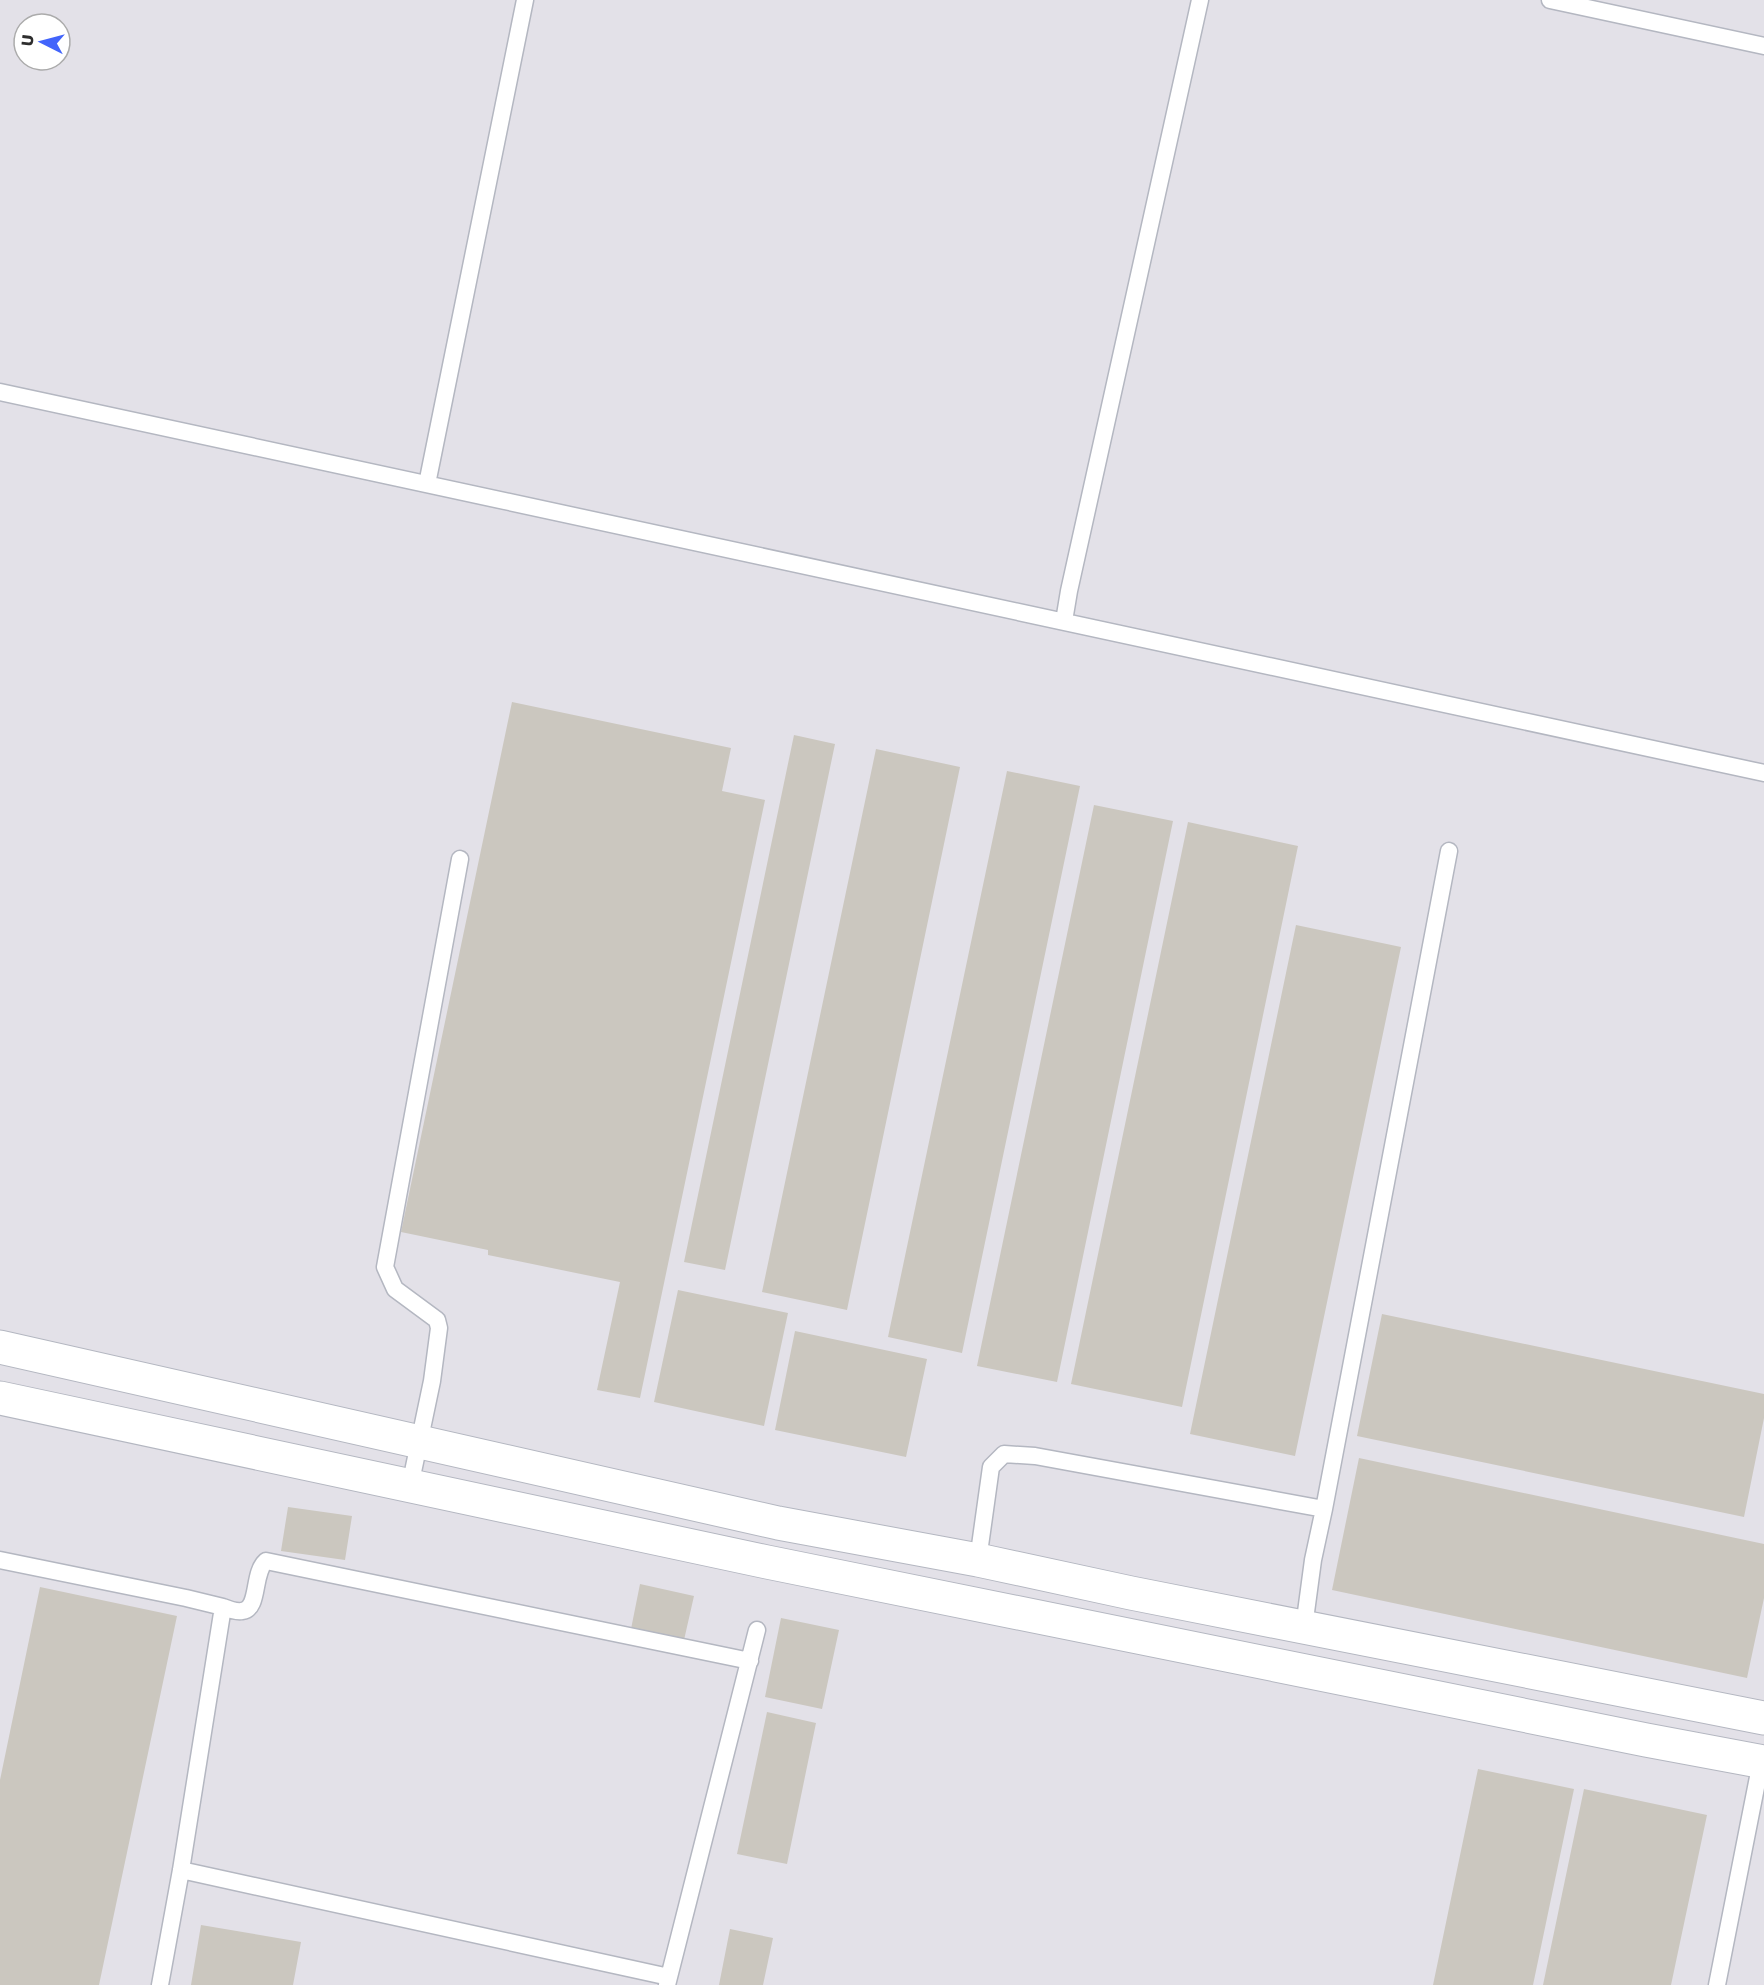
<svg xmlns="http://www.w3.org/2000/svg" width="1764" height="1985" font-family="Rubik,sans-serif">
<style>
.industrial{fill:#e3e1e8;fill-rule:evenodd}
.building{fill:#cbc7bf}
.lines{fill:none;stroke-linecap:round;stroke-linejoin:round}
.service-casing{stroke:#b4b7c1;stroke-width:19}
.tertiary-casing{stroke:#b4b7c1;stroke-width:35}
.service{stroke:#fff;stroke-width:16}
.tertiary{stroke:#fff;stroke-width:33}
</style>
<rect width="100%" height="100%" fill="#efe9e1"/>
<path class="industrial" d="M0,0H1764V1985H0ZM24,24H60V60H24Z"/>
<path class="building" d="M512,702L731,748L722,791L765,800L640,1398L597,1390L620,1282L488,1255V1250L401,1232Z
M794,735L835,744L725,1270L684,1262Z
M876,749L960,767L847,1310L762,1292Z
M1007,771L1080,786L962,1353L888,1337Z
M1094,805L1173,821L1057,1382L977,1366Z
M1188,822L1298,846L1182,1407L1071,1384Z
M1296,925L1401,947L1295,1456L1190,1434Z
M678,1290L788,1313L764,1426L654,1402Z
M1382,1314L1764,1394V1418L1744,1517L1357,1436Z
M795,1331L927,1359L906,1457L775,1430Z
M1359,1458L1764,1544V1598L1747,1678L1332,1590Z
M288,1507L352,1516L345,1560L281,1551Z
M640,1584L694,1596L684,1640L631,1629Z
M40,1587L177,1616L99,1985H0V1780Z
M781,1618L839,1630L822,1709L765,1697Z
M767,1712L816,1723L787,1864L737,1854Z
M1478,1769L1574,1789L1533,1985H1433Z
M1584,1789L1707,1815L1671,1985H1543Z
M201,1925L301,1942L293,1985H191Z
M730,1929L773,1938L763,1985H719Z"/>
<g class="lines">
<g class="service-casing">
<path id="service" d="M1550,0L1764,46
M0,392L1764,773
M427,484L525,0
M1064,621L1069,591L1200,0
M410,1486L432,1381L439,1328L437,1320L395,1289L385,1267L460,859
M1324,1509L1449,851
M0,1560L186,1598L223,1607L181,1870L160,1985
M978,1560L991,1467L1004,1454L1035,1456L1324,1509L1313,1560L1304,1627
M223,1607C228,1609 236,1612 242,1611C260,1609 252,1573 266,1561L750,1661
M181,1870L669,1977
M667,1985L757,1630
M1717,1985L1761,1762"/>
</g>
<g class="tertiary-casing">
<path id="tertiary" d="M0,1347L778,1523L978,1560L1131,1593L1764,1718
M0,1398L767,1562L1646,1740L1764,1762"/>
</g>
<use href="#service" class="service"/>
<use href="#tertiary" class="tertiary"/>
</g>
<g transform="translate(42 42) rotate(276)"><circle r="28" fill="#ffffff" stroke="#ababab" stroke-width="1.5"/>
<path d="M0-4.5L10 22L0 15L-10 22Z" fill="#4264fb"/>
<text y="-9" font-size="16" font-weight="bold" text-anchor="middle" fill="#2e2e2e">U</text>
</g>
</svg>
